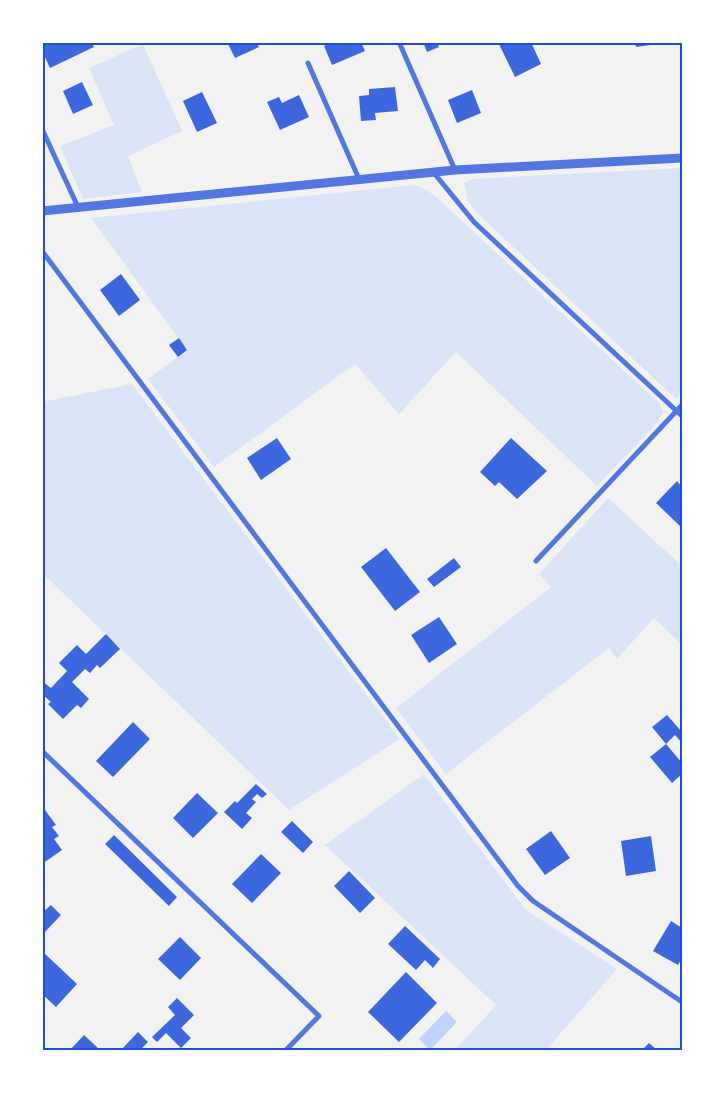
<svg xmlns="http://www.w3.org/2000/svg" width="725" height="1093" font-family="Spectral,serif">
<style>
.green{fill:#dbe4f7}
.water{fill:#bfd3fe}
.building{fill:#3d67dc}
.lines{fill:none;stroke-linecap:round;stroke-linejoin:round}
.minor{stroke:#5277de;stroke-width:5}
.tertiary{stroke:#5277de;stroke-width:9}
.neatline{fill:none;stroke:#1d4ed8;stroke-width:2}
</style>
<rect width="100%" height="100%" fill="#f2f2f2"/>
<path class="green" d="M143,44L182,131L128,156L142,192L83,199L60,146L114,125L89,68Z
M682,168V392L676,399L477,213L468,201L464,183L472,179Z
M414,185L425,189L435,196L660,404L663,412L659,421L597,486L456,352L399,414L355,364L214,467L148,379L187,350L91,218Z
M132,384L400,739L289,810L43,574L42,402Z
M608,498L682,566V645L654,618L617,659L609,648L446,774L396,708L551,587L539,574Z
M424,774L526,910L617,969L546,1050H455L496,1005L325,845Z"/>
<path class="water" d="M446,1011L457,1022L430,1050L419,1039Z"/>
<path class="building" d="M42,42H92L94,47L50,68L42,51Z
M227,42H256L259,47L235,58Z
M332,42H361L365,51L332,65L324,46Z
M423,42H437L439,47L427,52Z
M498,42H531L541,64L515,77Z
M635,42H650V45L636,47Z
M82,82L93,105L73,114L63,91Z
M395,87L398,111L375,113L376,120L361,121L359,96L369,95V89Z
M472,90L481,113L457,123L448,100Z
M202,92L217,123L197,132L183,101Z
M299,95L309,117L280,130L267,102L279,97L282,103Z
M121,274L140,300L119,316L100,290Z
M179,338L187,350L178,357L169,345Z
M277,438L291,459L261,480L247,458Z
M511,438L547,471L517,499L499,482L495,486L480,472Z
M677,481L682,487V528L656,503Z
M386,548L420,592L395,611L361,567Z
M454,558L461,567L434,587L427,579Z
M439,617L457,644L429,663L411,635Z
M106,634L120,649L100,668L97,665L90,673L85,669L72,682L89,699L81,708L77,705L63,719L48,704L51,702L42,694V681L51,688L67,671L59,663L77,645L86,654Z
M667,715L682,732V743L675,735L666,744L682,763V774L672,783L650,757L666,744L652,727Z
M133,722L150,739L113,777L96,761Z
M256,784L267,794L262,798L257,794L252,799L256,802L246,813L252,818L242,829L224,812L235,801L237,803Z
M197,793L218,813L193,838L173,818Z
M45,810L56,825L52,827L59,836L54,839L62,850L42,864V813Z
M292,821L313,842L303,853L281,832Z
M551,831L570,858L545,875L526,849Z
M114,835L177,897L169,906L105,844Z
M651,836L656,871L626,876L621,841Z
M261,854L281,873L252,903L232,884Z
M349,871L375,898L360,913L334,886Z
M51,905L61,915L44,933L42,913Z
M671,921L682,928V958L678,965L653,951Z
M405,926L440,959L433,968L425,960L416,970L388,944Z
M180,937L201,958L180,980L158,959Z
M42,951L77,984L56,1007L42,994Z
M406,972L437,1003L399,1042L368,1012Z
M177,998L194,1015L181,1028L191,1038L181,1048L166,1033L157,1042L152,1037L175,1015L168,1007Z
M138,1032L148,1042L140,1050H126L123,1048Z
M84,1035L100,1050H70Z
M649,1043L657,1050H642Z"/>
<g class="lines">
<path class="minor" d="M399,42L455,170
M308,63L359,179
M42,129L78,207
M434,173L474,222L682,416
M42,251L518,886L533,901L682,1002
M536,561L682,405
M42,751L319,1016L286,1050"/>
<path class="tertiary" d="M42,211L455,170L682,158"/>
</g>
<rect width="725" height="1093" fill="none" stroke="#ffffff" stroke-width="88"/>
<rect x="44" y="44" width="637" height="1005" class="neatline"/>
</svg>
